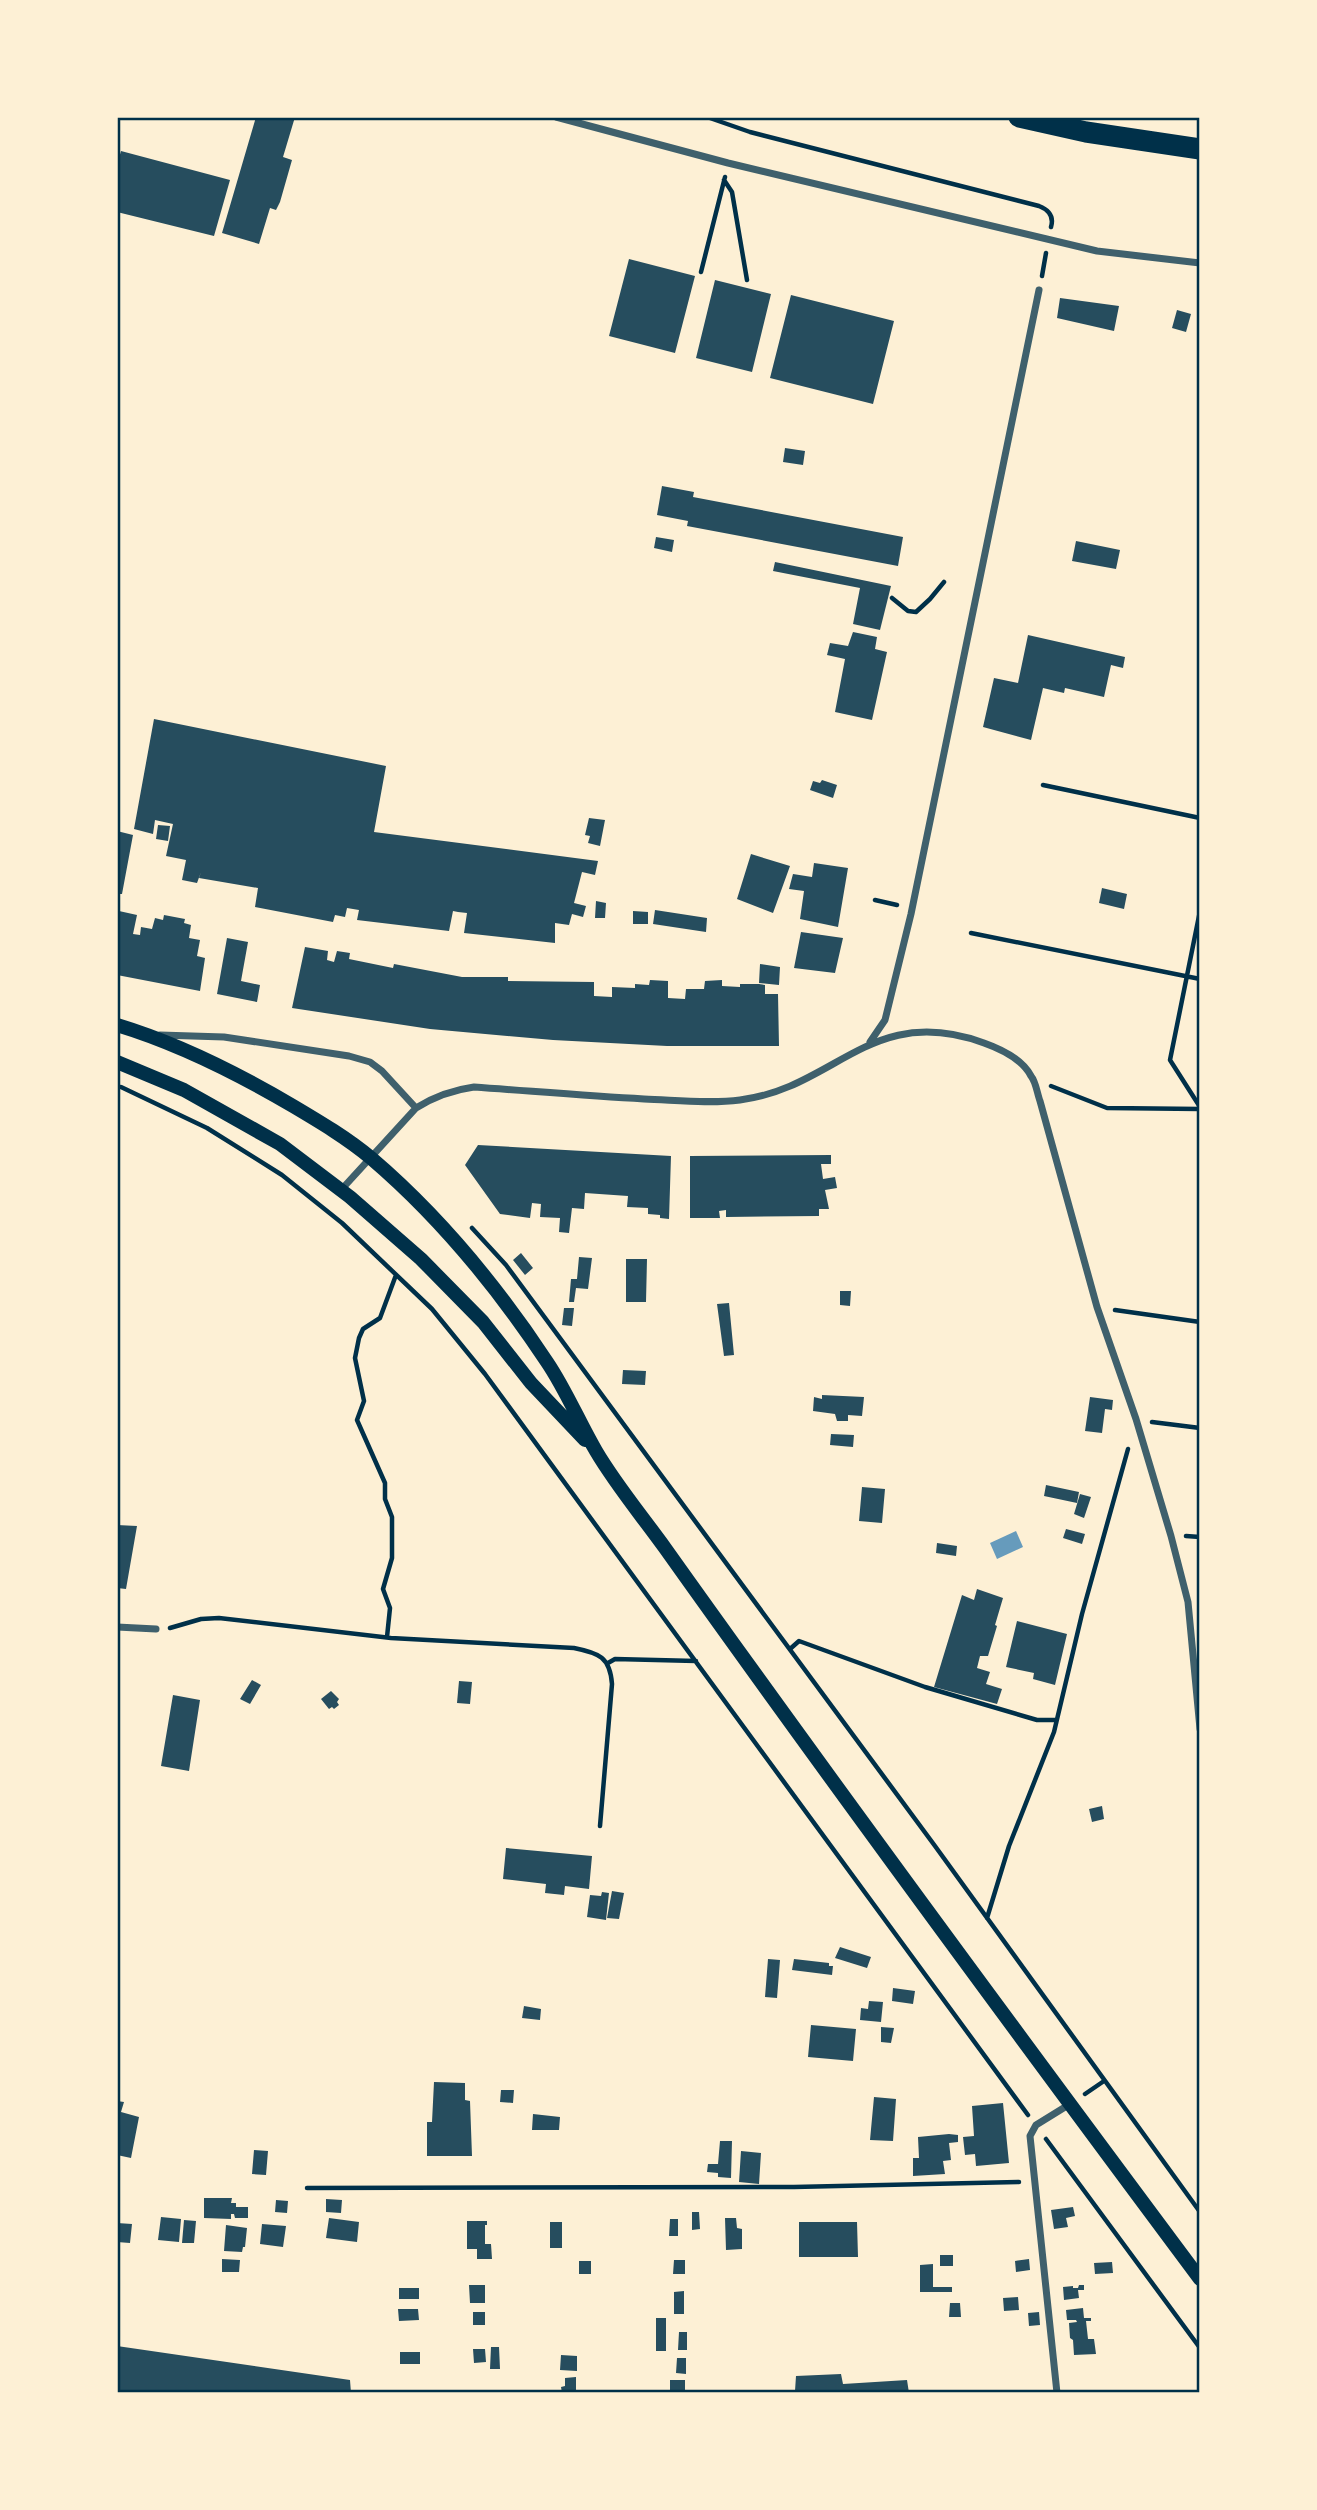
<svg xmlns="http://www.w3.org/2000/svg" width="1317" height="2510" font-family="'Asap Condensed',sans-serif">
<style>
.water{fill:#669bbc}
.building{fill:#264d5e}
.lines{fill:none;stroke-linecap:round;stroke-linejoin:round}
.path{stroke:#003049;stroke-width:4.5}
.minor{stroke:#3f606c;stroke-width:7}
.secondary{stroke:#003049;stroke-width:14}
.motorway{stroke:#003049;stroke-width:21}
.neatline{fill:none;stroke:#003049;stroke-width:2.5}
</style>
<rect width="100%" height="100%" fill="#fdf0d5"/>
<path class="water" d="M1016,1531L1023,1547L997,1559L990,1543Z"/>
<path class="building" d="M256,117H295L283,157L292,160L280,202L276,210L270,208L259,244L222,233Z
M121,151L230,180L214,236L117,212V165Z
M629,259L695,276L675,353L609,336Z
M715,280L771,294L752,372L696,358Z
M791,295L894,321L873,404L770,378Z
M1060,298L1119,306L1114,331L1057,318Z
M1177,310L1191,314L1186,332L1172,328Z
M785,448L805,451L803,465L783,462Z
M662,486L694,492L693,497L903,537L898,566L687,526L688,521L657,515Z
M656,537L674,540L672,552L654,548Z
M1076,541L1120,550L1116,569L1072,561Z
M775,562L891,586L880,630L853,624L860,588L773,571Z
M853,632L877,637L875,649L887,652L872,720L835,712L845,659L827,655L830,643L848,646Z
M1028,635L1125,657L1123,668L1111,665L1104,697L1065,688L1064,693L1043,688L1031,740L983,727L994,678L1018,683Z
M154,719L386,766L374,832L598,861L595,875L582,872L574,903L586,906L583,917L572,914L569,925L555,923V943L464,933L467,913L458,912L453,911L449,931L357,920L359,910L347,908L345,917L335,915L333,922L255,907L258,888L199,878L201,872L197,883L182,880L186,860L166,856L173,824L155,820L153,834L134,829Z
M822,780L837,785L833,798L810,790L813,781L820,783Z
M589,818L605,820L600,846L588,843L590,836L585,835Z
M158,825L170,826L168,841L156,839Z
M117,831L133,835L122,894H117Z
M751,854L790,866L773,913L737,899Z
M814,863L848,868L838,927L800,919L804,891L789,889L793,874L812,877Z
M1102,888L1127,894L1124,909L1099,903Z
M596,901L606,903L605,918H595Z
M655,910L707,918L706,932L653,924Z
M119,911L137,915L133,934L140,935L141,927L152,929L155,918L163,920L164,915L185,919L184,923L191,925L189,938L200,940L197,956L205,958L200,991L117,975Z
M633,911L648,912V924H633Z
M801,932L843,938L835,973L794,968Z
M227,938L248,942L241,981L260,985L257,1002L217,994Z
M305,947L328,951L327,960L334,962L337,951L350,953L349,959L393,968L394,964L462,977H508V981L594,982V996L612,997V987L635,988V984L649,985L650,980L668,981V998L685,999L686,989H704L705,981L722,980V986L740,987V984H759L765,985V994H778L779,1046H667L553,1040L430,1029L292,1008Z
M760,964L780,967L779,985L759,983Z
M478,1145L671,1156L669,1219L660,1218V1215L648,1214V1208L627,1207L628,1196L585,1193L584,1209L572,1208L569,1233L559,1232L560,1218L540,1217L541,1204L532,1203L530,1218L500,1214L465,1165Z
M831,1155V1164H821L823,1179L835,1177L837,1188L825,1190L829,1209H819V1216L726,1217V1210L719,1211L720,1218H690V1156Z
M521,1253L533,1268L525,1275L513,1260Z
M579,1257L592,1258L588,1289L576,1288L574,1302H569L571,1279H577Z
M626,1259H647L646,1302H626Z
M840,1291H851L850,1306L840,1305Z
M729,1303L734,1355L724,1356L717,1304Z
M564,1308H574L572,1326L562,1325Z
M623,1370L646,1371L645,1385L622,1384Z
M822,1395L864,1397L862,1416L848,1415V1421H837L835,1414L813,1411L814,1397L822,1399Z
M1090,1397L1113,1400L1112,1410L1105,1409L1102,1433L1085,1431Z
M831,1434L854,1435L853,1447L830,1445Z
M1046,1485L1079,1492L1077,1503L1044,1496Z
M862,1487L885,1489L882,1523L859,1521Z
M1080,1494L1091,1497L1084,1518L1074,1514Z
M117,1525L137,1526L126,1589L117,1588Z
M1066,1529L1085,1534L1082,1544L1063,1538Z
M937,1543L957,1546L956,1556L936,1553Z
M977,1589L1003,1598L995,1625L997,1626L988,1656H980L977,1668L990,1672L986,1684L1002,1689L997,1704L934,1687L962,1595L974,1600Z
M1017,1621L1067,1634L1055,1685L1033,1679L1034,1673L1006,1667Z
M252,1680L261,1685L250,1704L240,1699Z
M459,1681L472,1682L470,1704L457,1703Z
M331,1691L339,1699L337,1702L339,1705L334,1709L332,1707L329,1709L321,1699Z
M173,1695L200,1700L189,1771L161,1766Z
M1102,1806L1104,1819L1092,1822L1089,1809Z
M506,1848L592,1856L589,1889L565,1886L564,1895L545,1893L546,1884L503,1879Z
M612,1891L624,1893L619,1919L607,1918Z
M602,1892L609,1893L606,1920L587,1917L590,1895L601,1896Z
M840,1947L871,1957L867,1968L835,1958Z
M768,1959L780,1960L777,1998L765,1997Z
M794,1959L829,1963V1966H833L832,1975L792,1970Z
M893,1988L915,1991L913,2004L892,2001Z
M869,2001L883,2002L881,2022L860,2020L861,2008L868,2009Z
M524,2006L541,2009L540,2020L522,2018Z
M811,2025L856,2029L853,2061L808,2057Z
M881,2027L894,2028L891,2043L881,2042Z
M434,2082L465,2083V2100L470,2101L472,2156H427V2122H432Z
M501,2090H514L513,2103L500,2102Z
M874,2097L896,2099L893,2141L870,2140Z
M117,2101L124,2102L121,2112L139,2117L131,2158L117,2155Z
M1003,2103L1009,2163L976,2166L975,2154L965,2155L963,2137L974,2136L972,2106Z
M533,2114L560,2117L559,2130H532Z
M949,2134L958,2135V2142L949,2143L951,2160L943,2161L945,2174L913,2176V2158H919L918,2137Z
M720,2141H732L731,2178L718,2177V2173L707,2172L708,2164H718Z
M254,2150L268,2151L266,2175L252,2174Z
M741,2151L761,2153L759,2184L739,2182Z
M204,2198H232L231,2203H236V2207H248V2218H235L234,2214H231V2219L204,2218Z
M326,2199L342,2200L341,2213L326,2212Z
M276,2200L288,2201L287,2213L275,2212Z
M1073,2207L1075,2216L1066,2218L1068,2227L1054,2229L1051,2210Z
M692,2212H699L700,2229L692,2230Z
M161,2217L181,2219L179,2242L158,2240Z
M329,2218L359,2222L357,2242L326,2238Z
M725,2218H736L737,2228L742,2229V2249L726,2250Z
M670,2219H678V2236H669Z
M184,2220L196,2221L194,2243H182Z
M467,2221H487V2225H485V2244H491L492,2259H477V2249H467Z
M550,2222H562V2248H550Z
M799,2222H857L858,2257H799Z
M117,2223L132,2224L130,2243L117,2242Z
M262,2224L286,2226L283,2247L260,2244Z
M226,2225L247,2228L245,2247H243L242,2252L224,2251Z
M940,2255H953V2266H940Z
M222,2259L240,2260L239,2272H222Z
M1029,2259L1030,2270L1016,2272L1015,2261Z
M674,2260H685V2274H673Z
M579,2261H591V2274H579Z
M1112,2262L1113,2273L1095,2274L1094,2263Z
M933,2264V2287H952V2292H920V2265Z
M469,2285H485V2303H470Z
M1079,2285H1084V2290H1078L1079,2298L1064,2300L1063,2287L1073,2286V2288H1078Z
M399,2288H419V2299H399Z
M684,2291V2314H674V2292Z
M1018,2297L1019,2310L1004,2311L1003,2298Z
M950,2303H960L961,2317H949Z
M1083,2308L1084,2318H1091V2321H1086L1088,2339H1094L1096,2354L1074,2355L1073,2340L1070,2338L1069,2323L1077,2322L1076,2320H1067L1066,2310Z
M398,2309H418L419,2320L399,2321Z
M473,2312H485V2325H473Z
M1039,2312L1040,2325L1029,2326L1028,2313Z
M656,2318H666V2351H656Z
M679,2332H687V2350H678Z
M117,2346L350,2380L351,2393H211L196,2391L195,2393H117Z
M491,2347H499L500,2369H490Z
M473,2349H485L486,2362L474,2363Z
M400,2352H420V2364H400Z
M561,2355L577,2356V2371L560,2370Z
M677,2358H686V2374L676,2373Z
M841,2374L843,2384L907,2380L909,2393L795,2391L796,2376Z
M576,2377V2392L562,2393L561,2387L565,2386V2378Z
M670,2380H685V2390H670Z"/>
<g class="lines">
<path class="path" d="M707,117L750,132L1039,206C1049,210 1054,217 1051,227
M724,180L732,192L747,280
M701,272L725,177
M1042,276L1046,253
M892,598L908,611L916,612L930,599L944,582
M1043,785L1200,818
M875,900L897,905
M1200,911L1170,1060L1200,1107
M971,933L1200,979
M1051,1086L1107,1108L1200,1109
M121,1087L207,1128L282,1175L342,1223L432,1309L485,1374L1028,2115
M472,1228L506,1265L935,1846L1200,2212
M1115,1310L1200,1322
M1152,1422L1200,1428
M1186,1536L1200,1537
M170,1628L201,1619L219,1618L391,1638L574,1648C599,1653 610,1657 612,1684L600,1826
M387,1637L390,1608L383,1589L392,1558V1517L385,1499V1483L357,1420L364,1401L355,1358L359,1338L363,1329L380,1318L396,1275
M790,1649L799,1641L925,1687L1037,1720H1056
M608,1663L615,1659L696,1661
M987,1918L1009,1846L1054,1732L1082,1614L1128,1449
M1085,2094L1104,2081
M1046,2139L1200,2348
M307,2188L794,2187L1019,2182"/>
<path class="minor" d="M556,117L728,163L1097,251L1200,263
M160,1035L224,1037L349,1056L370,1062L382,1071L416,1108
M870,1042L885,1020L911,914L1039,290
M341,1190L416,1108C435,1096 452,1090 474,1087C531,1091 587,1096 644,1099C675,1100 708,1104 740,1100C836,1088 871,1002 984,1043C1001,1049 1022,1059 1031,1076C1036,1082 1037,1093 1040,1101L1097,1307L1136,1419L1171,1536L1188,1602L1200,1729
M117,1627L156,1629
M1057,2393L1030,2136L1036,2125L1070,2104"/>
<path class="secondary" d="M117,1025C180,1044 237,1073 293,1106C320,1122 347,1138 371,1158C439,1216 498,1288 547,1362C566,1390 579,1422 596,1451C616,1485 642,1516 665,1548C840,1794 1019,2036 1200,2279
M117,1062L184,1090L280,1144L350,1197L421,1259L483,1322L531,1383L585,1440"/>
<path class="motorway" d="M1019,117L1086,132L1200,149"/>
</g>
<rect width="1317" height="2510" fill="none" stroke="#fdf0d5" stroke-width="238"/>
<rect x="119" y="119" width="1079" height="2272" class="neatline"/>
</svg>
